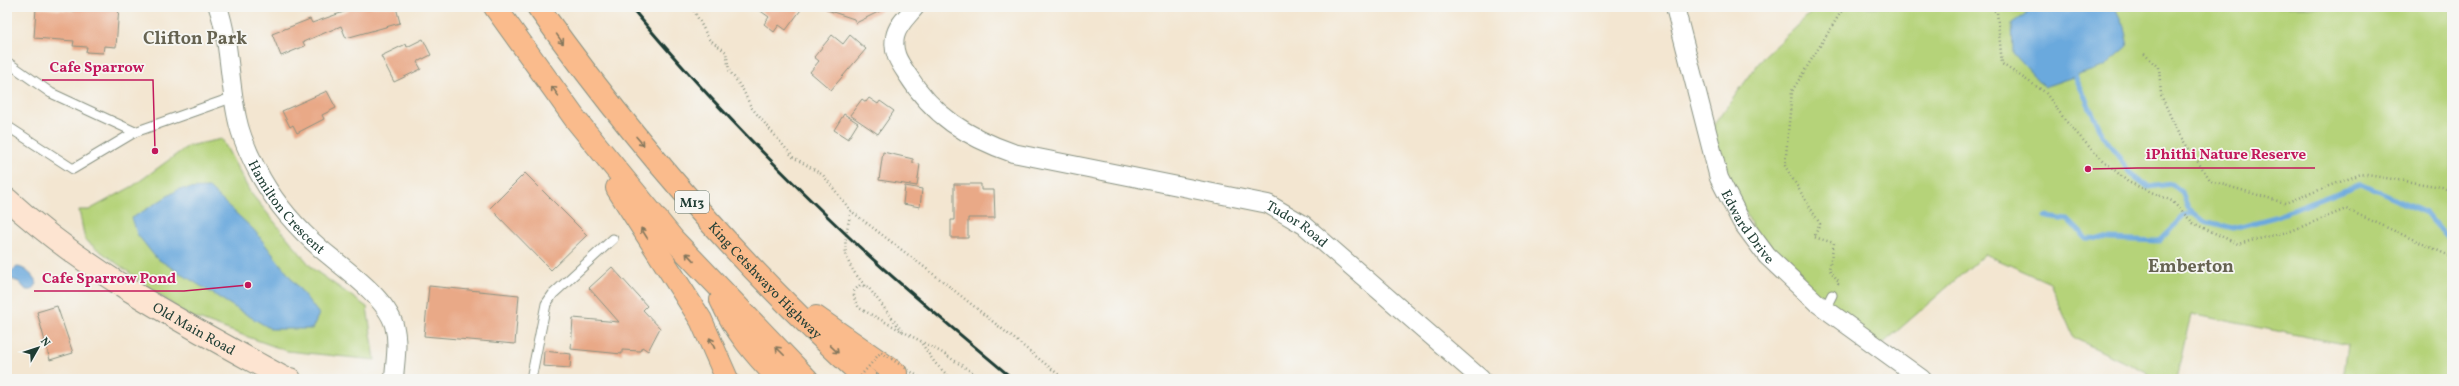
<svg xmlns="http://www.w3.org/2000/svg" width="2459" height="386" font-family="Vollkorn,serif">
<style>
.green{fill:#b5d379;stroke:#6a8856}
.water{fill:#6ba9dd;stroke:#457388}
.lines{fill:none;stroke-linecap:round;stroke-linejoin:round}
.stream{stroke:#6ba9dd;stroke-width:5}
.building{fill:#e9a987}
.lane-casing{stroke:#899282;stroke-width:11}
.street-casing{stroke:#899282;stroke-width:20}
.secondary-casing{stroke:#899282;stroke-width:24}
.highway-casing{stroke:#899282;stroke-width:24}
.path{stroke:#899282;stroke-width:2.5;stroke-dasharray:1 3;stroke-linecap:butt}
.lane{stroke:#fff;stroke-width:9}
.street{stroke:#fff;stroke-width:18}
.secondary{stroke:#fde4d1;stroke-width:22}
.highway{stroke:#fabb8c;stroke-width:22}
.rail{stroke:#1f3d34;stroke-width:3}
.path-bridge{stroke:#899282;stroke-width:2.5;stroke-dasharray:1 3;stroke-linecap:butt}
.oneway{stroke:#82765c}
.labels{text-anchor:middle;stroke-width:3.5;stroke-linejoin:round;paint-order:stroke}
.shield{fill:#f6f6f2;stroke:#60746d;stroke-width:1}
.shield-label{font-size:13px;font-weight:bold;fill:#1f3d34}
.street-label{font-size:14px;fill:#1f3d34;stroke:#f6f6f2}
.district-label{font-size:18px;font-weight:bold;fill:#666351;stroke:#f6f6f2}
.leader{fill:none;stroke:#c2185b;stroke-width:1.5}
.callout-dot{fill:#c2185b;stroke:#f6f6f2;stroke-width:1.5}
.callout-label{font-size:15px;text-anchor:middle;font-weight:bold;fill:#c2185b;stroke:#f6f6f2;stroke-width:3.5;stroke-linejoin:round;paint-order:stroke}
</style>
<rect width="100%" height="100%" fill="#f6f6f2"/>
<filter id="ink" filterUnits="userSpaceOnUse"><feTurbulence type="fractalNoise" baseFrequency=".025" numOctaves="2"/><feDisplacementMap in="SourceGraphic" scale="8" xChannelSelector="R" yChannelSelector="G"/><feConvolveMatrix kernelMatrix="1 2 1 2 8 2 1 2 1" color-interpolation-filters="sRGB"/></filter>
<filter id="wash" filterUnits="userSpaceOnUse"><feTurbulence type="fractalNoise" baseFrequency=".012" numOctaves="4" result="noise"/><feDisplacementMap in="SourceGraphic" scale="16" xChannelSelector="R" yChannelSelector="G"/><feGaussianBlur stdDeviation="0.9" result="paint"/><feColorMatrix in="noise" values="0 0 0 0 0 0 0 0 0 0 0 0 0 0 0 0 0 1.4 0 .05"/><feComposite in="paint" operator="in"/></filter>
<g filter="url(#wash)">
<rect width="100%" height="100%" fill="#f3e6d1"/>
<path class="green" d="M1817,7H2452V379H2343L2348,345L2191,314L2176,379H2159L2074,338L2050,283L1985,254L1879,347L1767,256L1707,134L1764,56Z
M222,139L250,192L313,269L367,307L375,360L287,351L187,315L85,240L79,210H89L133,186L188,146Z"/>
<path class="water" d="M2028,7H2115L2124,27L2128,46L2105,66L2044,87L2013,53L2012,23L2028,12Z
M209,188L254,230L319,314L312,329H271L242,312L156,258L137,234L132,218L179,189Z
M17,267C25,267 35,277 37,284L32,290H26L19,282L8,278V274Z"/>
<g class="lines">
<path class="stream" d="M2072,70L2103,135L2130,173L2148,187L2172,184L2182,192L2188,208L2204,221L2233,228L2275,217L2361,184L2426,213L2449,240L2452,241
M2045,217L2068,220L2086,238L2159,241L2184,216L2193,212"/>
</g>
<g id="blocks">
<path class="building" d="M74,7H119L116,47L104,46L103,53L86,52L87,47L73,46L74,41L34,38L36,8L74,11Z
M358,7H396L400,23L346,38L341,26L303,42L305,46L281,56L272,34L310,19L312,23Z
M755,7H803L786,30L779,25L774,32L764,24L769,17Z
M827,7H888L856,23L854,19L827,10Z
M832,35L843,44L850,35L866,49L831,90L810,72L819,61L814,57Z
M423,39L431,55L417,62L421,69L394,82L381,56L406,44L407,47Z
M327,91L336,108L322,115L324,119L297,133L293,125L290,127L282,111Z
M869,98L878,104L880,101L894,111L878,134L850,115L862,99L866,102Z
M844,114L858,123L848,139L834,130Z
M883,152L913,159V163L920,164L917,186L879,180Z
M525,173L587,235L551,270L490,208Z
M954,184H981V190H994L995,218H968V238H951V220H954Z
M905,186L922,189L920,207L903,204Z
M612,267L647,306L643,310L660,328L648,351L642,347L640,351L622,350V354L571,349L573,318L619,322L589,288Z
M429,286L519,295L515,344L424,336Z
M57,306L73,353L50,360L37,312Z
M544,351L571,354L570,368L543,366Z"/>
</g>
</g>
<g filter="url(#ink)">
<use href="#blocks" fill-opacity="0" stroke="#899282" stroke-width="1"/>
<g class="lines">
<g class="lane-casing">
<path id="lane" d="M7,62L51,93L135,132
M7,126L73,169L135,132L234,97
M1825,309L1832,295
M531,379L546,304L553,294L613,239"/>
</g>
<g class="street-casing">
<g id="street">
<path id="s1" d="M218,7C230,42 229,81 237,118C241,138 252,161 262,179C277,205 298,229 321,249C342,267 386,297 394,325C399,343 395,361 394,379"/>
<path id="s2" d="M915,7C908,16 897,25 895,37C892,52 899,62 907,74C933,116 967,137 1013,153L1268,204L1304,225L1481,379"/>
<path id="s3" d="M1675,7L1719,178L1741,221L1767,256L1817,303L1922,379"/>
</g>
</g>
<g class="secondary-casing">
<g id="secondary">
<path id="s4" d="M7,199C89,274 187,325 284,378L290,379"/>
</g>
</g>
<g class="highway-casing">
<g id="highway">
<path d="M495,7L576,120L673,239L807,379"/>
<path id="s5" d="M538,7C634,142 743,268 866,379"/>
<path d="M617,188L701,320L727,379"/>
<path d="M721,300C735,331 755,355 779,379"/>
<path d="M816,317L896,373"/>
</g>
</g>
<path class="path" d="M692,7L709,39L726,52L729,70L743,90L751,107L793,157L823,175L851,211L945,283L1064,379
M1987,7L1997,12L2002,64L2045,92L2065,120L2092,150L2128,182L2172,201L2193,223L2238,244L2291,231L2346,209L2452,257
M2144,54L2159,67L2161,95L2178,133L2211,181L2285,203L2361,174L2442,187L2452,192
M851,211C843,246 840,260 867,287
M1838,284L1839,282L1829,269L1834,243L1814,237L1820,224L1785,166L1792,91L1844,7
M902,331L868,287L860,285L854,291V298L859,308L941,352L983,379
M922,344L935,363L951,379"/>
<use href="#lane" class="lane"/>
<use href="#street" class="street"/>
<use href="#secondary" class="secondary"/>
<use href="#highway" class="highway"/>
<path class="rail" d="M631,7C699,89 772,164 849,237C901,287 958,332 1013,379"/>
<path class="path-bridge" d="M858,379L881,352L922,379"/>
</g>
<defs><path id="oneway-shaft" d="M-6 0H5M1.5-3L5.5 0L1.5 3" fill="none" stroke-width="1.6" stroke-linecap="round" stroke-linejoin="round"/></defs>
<g class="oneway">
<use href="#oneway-shaft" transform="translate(560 39) rotate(55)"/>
<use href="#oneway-shaft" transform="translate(555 91) rotate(-125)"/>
<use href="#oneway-shaft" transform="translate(640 141) rotate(49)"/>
<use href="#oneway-shaft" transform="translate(644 233) rotate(-122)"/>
<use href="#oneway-shaft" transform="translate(690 257) rotate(-133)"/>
<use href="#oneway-shaft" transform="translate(712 343) rotate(-116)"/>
<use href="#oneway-shaft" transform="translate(834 349) rotate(44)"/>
<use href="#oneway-shaft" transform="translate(780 351) rotate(-135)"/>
</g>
</g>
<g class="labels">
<rect class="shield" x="675" y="191" width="34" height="22" rx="3"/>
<g class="shield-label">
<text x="692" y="207">M13</text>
</g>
<g class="street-label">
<text dy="5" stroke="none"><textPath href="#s1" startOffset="216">Hamilton Crescent</textPath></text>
<text dy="5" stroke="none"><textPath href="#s3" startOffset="233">Edward Drive</textPath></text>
<text dy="5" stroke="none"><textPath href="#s2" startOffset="507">Tudor Road</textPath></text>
<text dy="5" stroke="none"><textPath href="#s5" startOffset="356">King Cetshwayo Highway</textPath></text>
<text dy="5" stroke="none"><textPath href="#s4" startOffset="228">Old Main Road</textPath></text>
</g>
<g class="district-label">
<text x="195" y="44">Clifton Park</text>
<text x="2191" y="272">Emberton</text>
</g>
</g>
<path class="leader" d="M155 151L153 80H42M2088 169L2138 168H2315M248 285L184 291H34"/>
<g class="callout-dot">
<circle cx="155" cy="151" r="4"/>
<circle cx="2088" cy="169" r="4"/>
<circle cx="248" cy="285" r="4"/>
</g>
<g class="callout-label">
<text x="97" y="72">Cafe Sparrow</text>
<text x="2226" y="159">iPhithi Nature Reserve</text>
<text x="109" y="283">Cafe Sparrow Pond</text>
</g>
<rect width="2459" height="386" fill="none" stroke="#f6f6f2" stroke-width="24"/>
<g transform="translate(38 348) rotate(51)" stroke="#f6f6f2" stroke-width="3" paint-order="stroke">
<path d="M0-3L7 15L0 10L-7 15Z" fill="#1f3d34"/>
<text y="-6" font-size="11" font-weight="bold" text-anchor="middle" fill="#1f3d34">N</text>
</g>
</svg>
